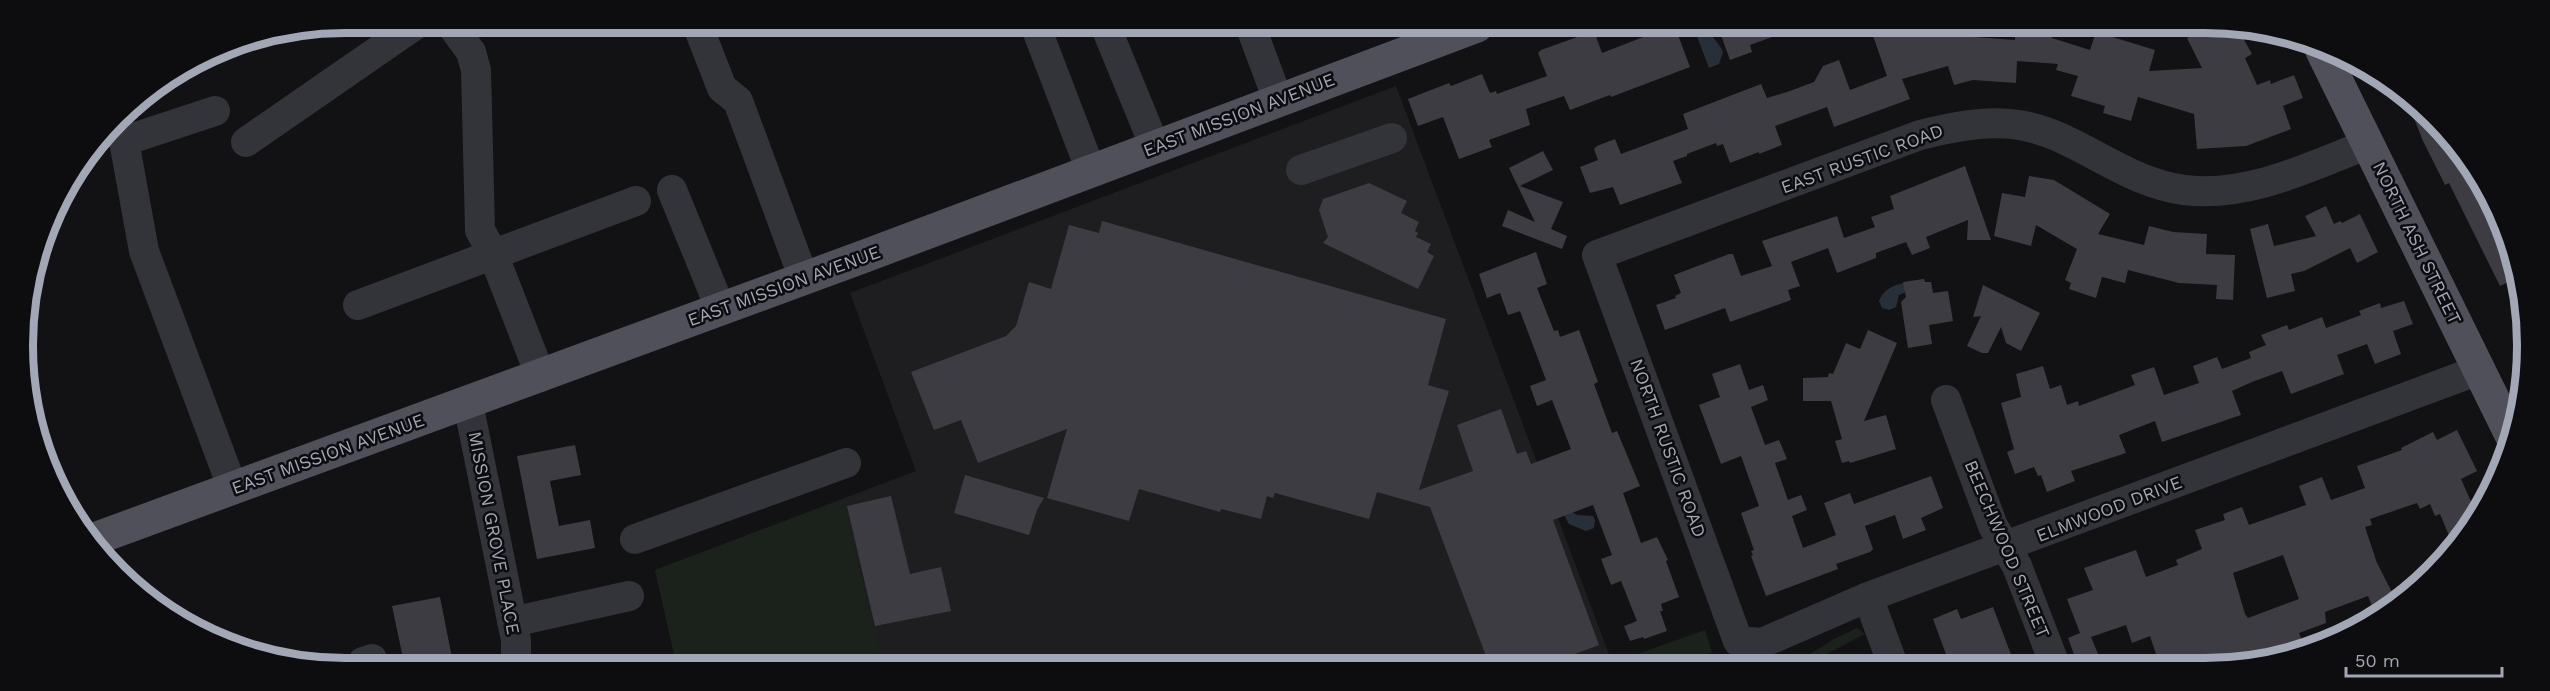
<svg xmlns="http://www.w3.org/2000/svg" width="2550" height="691" font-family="'Work Sans',sans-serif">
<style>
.built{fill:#1e1e21}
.green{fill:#1a221b}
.water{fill:#273039}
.building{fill:#3c3c42;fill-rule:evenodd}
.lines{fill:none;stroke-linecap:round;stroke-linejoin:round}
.minor{stroke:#333439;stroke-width:30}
.major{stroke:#4f5059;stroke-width:33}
.labels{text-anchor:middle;stroke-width:5;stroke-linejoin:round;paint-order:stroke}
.street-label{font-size:18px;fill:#a2a7b6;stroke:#0d0d0f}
.rim{fill:none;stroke:#a2a7b6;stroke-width:8}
</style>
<rect width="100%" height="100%" fill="#121214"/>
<path class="built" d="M1396,86L1613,665L676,663L655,570L916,471L850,293Z"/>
<path class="green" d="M843,499L882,663H676L655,570Z
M1857,628L1865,634L1813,661L1810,665H1792L1834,639Z
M1705,630L1712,652L1691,665H1589L1610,657L1612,663Z"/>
<path class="water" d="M1708,29C1713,39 1720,44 1723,52L1719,64L1709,68L1696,34Z
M1904,283L1906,292L1899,295L1896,307L1889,310L1882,308L1879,301C1883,290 1893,285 1904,283Z
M1572,512L1577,515L1593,516L1595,520L1594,528L1586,531L1569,524L1564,515Z"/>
<path class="building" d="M1654,27H1675L1690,67L1619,94L1611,97L1610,95L1570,110L1564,96L1526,109L1530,125L1489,140L1492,147L1459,159L1443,117L1418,126L1408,99L1449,83L1451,86L1482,74L1490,93L1496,91L1497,94L1547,76L1538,53L1541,50L1594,31L1602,53L1656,32Z
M1718,27H1795V29L1750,45L1752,52L1730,60Z
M1875,27L1971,28L1974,37L2015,40V35L2032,37V28H2053L2052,38L2090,50L2096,32L2155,50L2149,71L2202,68L2187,38L2207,28L2238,29L2252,54L2245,58L2257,85L2270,80L2271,84L2294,75L2303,98L2283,106L2291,129L2246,146L2197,149L2194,114L2138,97L2131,121L2103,113L2105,106L2071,96L2078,76L2056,70L2058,64L2017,61L2016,83L1973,80L1954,85L1948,66L1902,79L1910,99L1834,127L1827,107L1775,126L1782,145L1759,154V152L1730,163L1723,144L1717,146L1716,143L1687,154V156L1673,161L1682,183L1620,205L1613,187L1590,193L1580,167L1598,160L1594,149L1597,146L1615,139L1621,154L1688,129L1683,114L1761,84L1767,98L1787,92L1814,82L1823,66L1839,60L1850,90L1887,76L1872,33L1876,31Z
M2409,102L2462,155L2479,188L2481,186L2519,277L2500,286L2449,183L2445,185L2423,141L2408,103Z
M1543,151L1553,170L1520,186L1563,202L1551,229L1567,236L1562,249L1502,226L1508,210L1535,222L1509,168Z
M1965,166L1991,240H1967L1968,220L1926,237L1930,248L1912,255L1906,242L1876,253V258L1837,273L1828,248L1791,262L1800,286L1788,290L1791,300L1730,322L1725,308L1665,330L1656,305L1676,298L1675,296L1681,293L1674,275L1729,254H1733L1741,276L1772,266L1762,241L1837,216L1844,238L1875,227L1871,217L1894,209L1890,196Z
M2029,176L2054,180L2110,214L2098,234L2144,245L2149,226L2173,232L2207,234L2206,254L2235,255L2233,300L2216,299L2217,285L2179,283L2128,270L2125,283L2102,277L2096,298L2069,289L2071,283L2065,280L2077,249L2036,225L2031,246L1994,236L2002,193L2025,197Z
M1369,183L1407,201L1401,213L1419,222L1415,231L1418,233L1416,237L1431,244L1427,252L1434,256L1418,289L1323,243L1328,237L1319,210L1323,199Z
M2326,206L2334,224L2340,221L2342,223L2360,214L2378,252L2357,263L2350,248L2304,271L2291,274L2295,291L2267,298L2250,229L2268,224L2274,246L2316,236L2305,216Z
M1102,221L1446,319L1428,385L1449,391L1419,490L1473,471L1457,425L1501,409L1517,454L1526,451L1531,464L1571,449L1552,400L1537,406L1530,386L1546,380L1520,311L1508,315L1500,293L1487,298L1479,274L1536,252L1547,284L1537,288L1554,331L1558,330L1560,337L1579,330L1598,382L1594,384L1612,433L1617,431L1640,486L1623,493L1641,543L1657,537L1668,560L1666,561L1679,597L1661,604L1663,611H1660L1667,631L1644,639L1643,637L1630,641L1624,626L1637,621L1621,581L1611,585L1601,559L1612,555L1593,505L1553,520L1599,645L1546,665L1489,664L1430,507L1377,492L1369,519L1275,493L1273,498L1267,496L1261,519L1221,509L1220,512L1139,489L1129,521L1047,498L1067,429L978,463L961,420L934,430L911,372L1006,336L1016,326L1029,282L1051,289L1069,225L1099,233Z
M1924,279L1925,282H1931L1933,293L1948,291L1953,321L1929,325L1932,344L1908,348L1901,302L1906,297L1903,282Z
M1983,285L2040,313L2021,351L2006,343L2001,327L1988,353H1982L1967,346L1981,316L1973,317Z
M2404,301L2413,324L2393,331L2401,354L2375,364L2367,344L2337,355L2344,374L2291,394L2282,371L2252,382L2232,391L2241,415L2162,442L2155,421L2119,435L2126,453L2071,471L2075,481L2047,492L2041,475L2038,476L2034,467L2015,474L2007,452L2014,449L2001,403L2021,397L2016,374L2043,366L2050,389L2061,385L2067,405L2078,401L2079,406L2135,385L2131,375L2154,367L2164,395L2199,383L2193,366L2217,357L2222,369L2251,358L2249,352L2266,345L2261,335L2287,325L2289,330L2322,317L2326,328L2361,315L2359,311L2380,303L2381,308Z
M1868,330L1897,343L1864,421L1886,415L1896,449L1850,463L1849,461L1842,463L1835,441L1842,439L1831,401H1803V378L1828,377L1829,373L1833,374L1846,343L1860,349Z
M1740,364L1749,390L1763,385L1768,400L1751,407L1765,445L1779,440L1787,459L1775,463L1788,500L1801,495L1807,510L1792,516L1803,548L1836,535L1824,503L1850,493L1854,504L1931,476L1943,508L1921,518L1926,530L1903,539L1895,515L1865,526L1873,549L1870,552L1836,564L1838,569L1766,596L1751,556L1753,555L1751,551L1754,550L1741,513L1759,506L1741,456L1721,464L1699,405L1720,397L1712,374Z
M2457,430L2477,471L2461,479L2477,515L2453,545L2440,514L2435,516L2430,504L2420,509L2417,503L2370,519L2372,525L2365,527L2377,563L2397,602L2376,616L2368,596L2325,612L2326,623L2299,633L2305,648L2246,666L2242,658L2220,666H2160L2150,636L2132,643L2126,625L2091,637L2103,666L2078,665L2068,638L2080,633L2067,599L2093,590L2084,568L2136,550L2146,577L2178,565L2176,560L2202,549L2195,530L2225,520L2223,514L2242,507L2249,525L2306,505L2299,486L2322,477L2331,500L2365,488L2357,466L2402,450L2401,448L2433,432L2437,440ZM2283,555L2299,599L2248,618L2245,614L2233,573Z
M575,445L581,475L550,481L559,526L590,520L595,548L537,559L517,456Z
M965,475L1044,498L1037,510L1029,535L954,513Z
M891,496L910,574L941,567L951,611L875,626L847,506Z
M440,597L453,663H404L392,606Z
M1993,607L2015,665H1980L1978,660L1966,665H1950L1933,619L1957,609L1961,619Z"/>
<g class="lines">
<path class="minor" d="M450,23L471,52L476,70L480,230L493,254L541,377
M697,24L722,88L738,101L804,279
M1035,25L1091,171
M1105,25L1155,147
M1250,25L1278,100
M215,111L124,141L144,251L233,489
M246,142L418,23
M2368,144C2310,167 2247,198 2184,190C2122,182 2077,134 2019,125C1985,120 1953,127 1920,135L1597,255L1738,641L1762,643L1868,597L2479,370
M1301,170L1392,138
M672,190L721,310
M358,305L636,201
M1946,400L1993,526L2017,566L2055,665
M468,403L516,640V663
M635,539L846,463
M1868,597L1893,665
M512,622L629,596
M363,662L372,659"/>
<path class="major" d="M2322,51L2511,435
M89,541L865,256L1477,26"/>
</g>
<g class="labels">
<g class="street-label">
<text transform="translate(1239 115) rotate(-21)" y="6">EAST MISSION AVENUE</text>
<text transform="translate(1862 159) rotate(-20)" y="6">EAST RUSTIC ROAD</text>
<text transform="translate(2417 243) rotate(64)" y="6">NORTH ASH STREET</text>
<text transform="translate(784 286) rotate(-20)" y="6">EAST MISSION AVENUE</text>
<text transform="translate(1668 448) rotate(70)" y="6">NORTH RUSTIC ROAD</text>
<text transform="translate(328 454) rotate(-20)" y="6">EAST MISSION AVENUE</text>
<text transform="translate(2109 509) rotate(-21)" y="6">ELMWOOD DRIVE</text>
<text transform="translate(494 533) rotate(79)" y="6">MISSION GROVE PLACE</text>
<text transform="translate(2007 549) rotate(67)" y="6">BEECHWOOD STREET</text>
</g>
</g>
<path d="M0 0H2550V691H0ZM345 33H2205A312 312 0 0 1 2517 345V346A312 312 0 0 1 2205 658H345A312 312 0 0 1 33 346V345A312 312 0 0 1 345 33Z" fill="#0d0d0f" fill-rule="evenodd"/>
<path class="rim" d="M345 33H2205A312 312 0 0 1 2517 345V346A312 312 0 0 1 2205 658H345A312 312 0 0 1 33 346V345A312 312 0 0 1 345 33Z"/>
<path d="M2346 667v9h156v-9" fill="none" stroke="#a2a7b6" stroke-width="3"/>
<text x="2355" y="667" font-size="18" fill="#a2a7b6" stroke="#0d0d0f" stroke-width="4.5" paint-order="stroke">50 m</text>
</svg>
